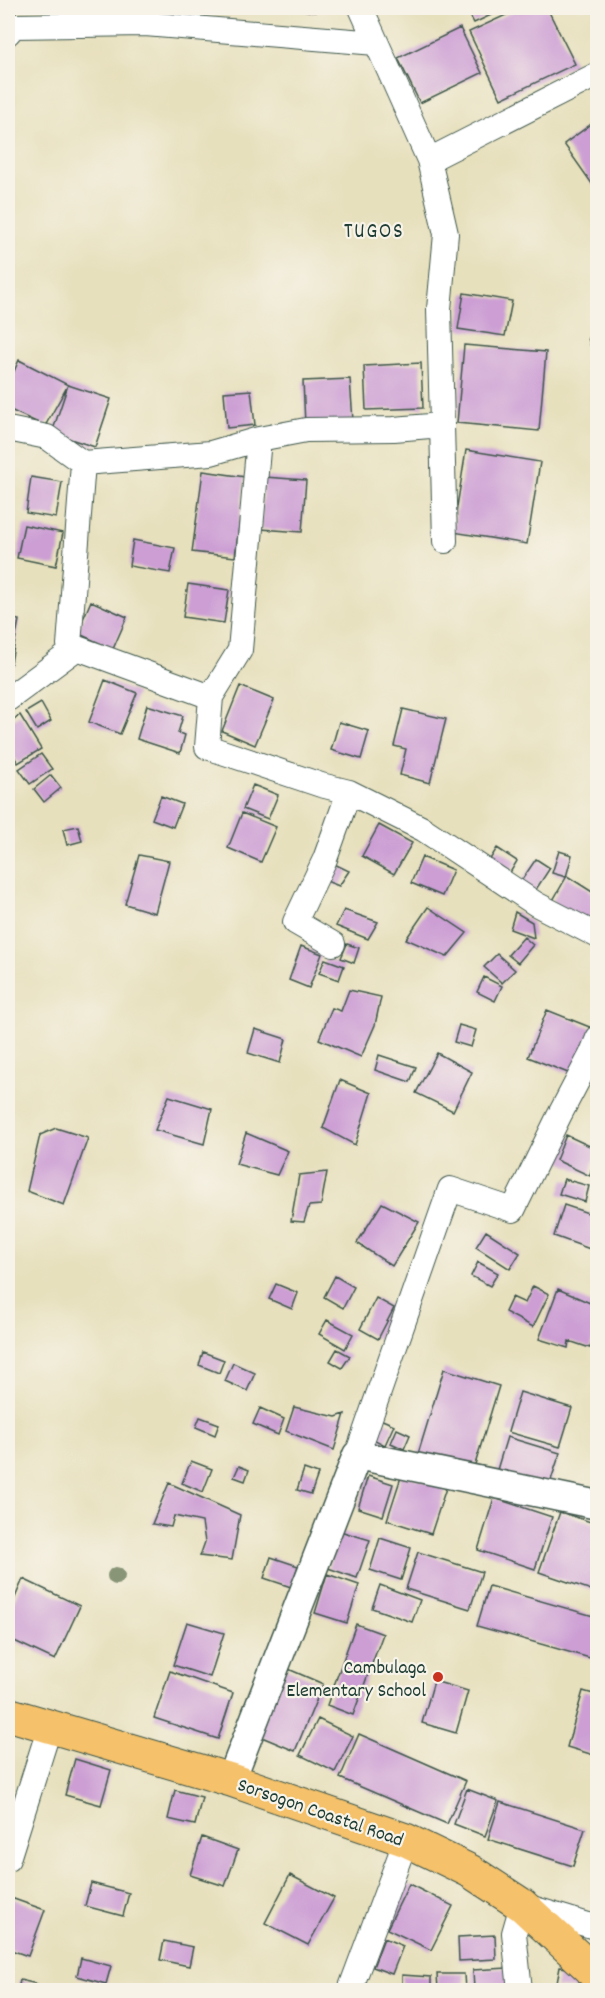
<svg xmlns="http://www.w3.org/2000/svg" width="605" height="1998" font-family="Dekko,sans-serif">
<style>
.building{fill:#cc9ed4}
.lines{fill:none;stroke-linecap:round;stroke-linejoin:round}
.minor-casing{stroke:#3d5549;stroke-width:26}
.tertiary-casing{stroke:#3d5549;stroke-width:31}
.trunk-casing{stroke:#3d5549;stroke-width:35}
.minor{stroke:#fff;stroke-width:24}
.tertiary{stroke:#fff;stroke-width:28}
.trunk{stroke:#f5c16b;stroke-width:33}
.tree{fill:#899577}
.poi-dot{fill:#c8321e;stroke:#f7f3e8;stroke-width:2}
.labels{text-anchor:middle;stroke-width:4.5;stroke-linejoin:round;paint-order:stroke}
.poi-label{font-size:20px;fill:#1f3d34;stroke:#f7f3e8;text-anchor:end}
.street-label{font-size:20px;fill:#1f3d34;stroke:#f7f3e8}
.quarter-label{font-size:22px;letter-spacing:1.5px;fill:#1f3d34;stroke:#f7f3e8}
</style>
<rect width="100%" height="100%" fill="#f7f3e8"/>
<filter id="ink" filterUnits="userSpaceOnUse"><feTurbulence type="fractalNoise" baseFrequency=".0167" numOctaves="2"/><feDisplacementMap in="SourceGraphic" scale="12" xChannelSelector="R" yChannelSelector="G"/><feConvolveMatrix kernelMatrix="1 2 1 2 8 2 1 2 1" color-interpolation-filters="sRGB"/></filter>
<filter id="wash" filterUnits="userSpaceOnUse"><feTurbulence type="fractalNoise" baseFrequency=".008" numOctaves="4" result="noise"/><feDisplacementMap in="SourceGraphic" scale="24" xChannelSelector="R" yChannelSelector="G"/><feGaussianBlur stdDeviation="1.35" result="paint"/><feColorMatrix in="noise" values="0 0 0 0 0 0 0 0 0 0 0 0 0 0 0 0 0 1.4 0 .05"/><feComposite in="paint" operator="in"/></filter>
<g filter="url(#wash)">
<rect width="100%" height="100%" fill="#e7e0bd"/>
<g id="blocks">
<path class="building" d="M289,8H316L315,12Z
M466,8H506L474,23Z
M521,8H547L575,64L501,99L469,32Z
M460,28L482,73L420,103L398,58Z
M597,120V191L564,144Z
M464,293L512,301L505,336L458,329Z
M597,336V365L588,338Z
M464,345L546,352L539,431L457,423Z
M19,360L68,385L45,426L8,409V385Z
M421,363L423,408L366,410L364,366Z
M350,379L353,421L305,424L303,381Z
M68,385L111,399L95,447L52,433Z
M251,390L255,425L227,428L224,392Z
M466,450L540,462L527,544L453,532Z
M203,471L245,477L235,557L192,552Z
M31,477L62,482L56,518L26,513Z
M264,477L306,480L302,532L261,529Z
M24,525L63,533L56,566L17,558Z
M133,540L175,548L170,573L129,566Z
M188,584L229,590L224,623L183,617Z
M91,601L127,617L113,649L77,633Z
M8,618L19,620L9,673H8Z
M105,680L137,693L120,734L89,722Z
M240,686L274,700L255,745L222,731Z
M41,703L51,721L37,730L26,712Z
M147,705L183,716L178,733L185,735L180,753L137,739Z
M403,709L446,719L430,783L400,775L406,749L394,746Z
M20,715L41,749L18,763L8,747V723Z
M339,722L369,731L361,759L331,750Z
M41,754L52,769L30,784L19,769Z
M51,775L61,788L44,802L34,789Z
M253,785L278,795L268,819L243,809Z
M161,796L182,804L173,827L152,819Z
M242,813L276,827L261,862L228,848Z
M379,825L412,843L394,874L362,856Z
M78,826L82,841L67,845L63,829Z
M497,848L517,861L505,881L484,869Z
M559,851L572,855L566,877L552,873Z
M139,855L169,861L155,913L125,904Z
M422,857L453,870L442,896L411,883Z
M536,859L550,868L533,894L519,884Z
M326,860L349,871L339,886L321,879Z
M567,876L597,895V914L590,929L552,902Z
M428,907L467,933L447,957L406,939Z
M344,910L378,922L368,939L336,926Z
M515,912L532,922L534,938L510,929Z
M524,937L533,945L518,963L508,955Z
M347,944L359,948L354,963L341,958Z
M301,946L322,954L309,988L289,980Z
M497,954L515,970L502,983L484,967Z
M325,959L344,966L339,980L319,973Z
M484,977L502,986L495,1001L477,992Z
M349,990L381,997L375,1025L361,1057L319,1039L332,1008L341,1011Z
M547,1010L597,1030L578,1077L528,1057Z
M459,1025L476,1030L471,1047L454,1042Z
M255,1029L286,1039L280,1063L248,1053Z
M437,1053L472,1072L453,1111L416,1093Z
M379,1055L416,1067L410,1082L375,1070Z
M340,1080L371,1093L355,1145L323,1128Z
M169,1096L212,1109L204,1144L155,1130Z
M56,1128L88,1138L64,1205L27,1191L40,1135Z
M246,1133L288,1151L277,1175L236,1164Z
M566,1135L596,1149L590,1176L556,1160Z
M327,1172L321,1205L309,1206L304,1222L291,1221L299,1175Z
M564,1179L589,1186L585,1202L559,1194Z
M382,1203L419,1222L392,1266L357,1243Z
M564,1205L597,1216V1224L590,1249L554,1236Z
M486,1231L520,1253L510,1269L476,1247Z
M478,1262L498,1273L490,1286L471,1276Z
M335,1276L354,1287L343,1308L324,1297Z
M276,1284L298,1293L292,1309L269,1299Z
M533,1286L549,1294L533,1327L505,1312L512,1297L525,1303Z
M558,1289L597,1306V1329L590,1348L569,1341L568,1348L539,1339Z
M376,1298L394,1308L378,1339L360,1329Z
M327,1320L353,1334L345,1349L319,1334Z
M337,1349L350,1356L342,1368L330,1361Z
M203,1352L224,1360L219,1373L199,1365Z
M233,1363L255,1373L247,1391L225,1381Z
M444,1369L499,1386L473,1471L418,1454Z
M520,1392L572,1408L560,1447L508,1432Z
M294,1407L336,1417L345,1414L334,1450L286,1431Z
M260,1408L284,1419L278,1435L253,1424Z
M200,1417L219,1424L215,1435L196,1427Z
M380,1419L394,1425L385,1445L371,1438Z
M397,1429L410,1435L404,1449L391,1443Z
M507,1437L560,1453L548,1489L496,1473Z
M191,1461L212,1469L203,1492L182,1483Z
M239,1466L249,1470L245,1481L234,1477Z
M304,1469L318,1474L311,1494L297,1490Z
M402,1474L446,1488L431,1534L387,1520Z
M368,1476L393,1484L383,1516L358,1508Z
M169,1483L240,1515L232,1560L200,1556L205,1542L202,1522L174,1516L171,1527L152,1524Z
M494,1498L552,1517L535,1569L478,1550Z
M560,1512L597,1524V1592L539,1572Z
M340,1531L370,1540L357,1578L328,1568Z
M380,1538L411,1548L401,1580L370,1570Z
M418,1552L482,1572L470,1609L406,1589Z
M271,1557L298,1566L291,1587L264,1578Z
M327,1574L359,1585L347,1623L315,1613Z
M23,1579L80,1606L55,1660L8,1638V1614Z
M380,1585L420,1600L412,1622L372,1608Z
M489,1586L597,1617V1660L477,1626Z
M187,1622L224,1633L210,1677L173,1665Z
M356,1624L383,1634L353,1715L327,1705Z
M286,1668L323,1684L295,1751L257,1735Z
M170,1671L233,1693L218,1739L154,1718Z
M434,1681L468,1691L456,1733L422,1723Z
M583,1691L597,1695V1756L567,1747Z
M318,1719L353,1736L335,1772L300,1755Z
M359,1734L466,1781L447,1824L340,1778Z
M75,1759L111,1770L101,1805L65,1795Z
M467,1789L498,1801L485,1836L454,1824Z
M175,1790L202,1797L195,1825L168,1819Z
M500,1802L585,1829L573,1866L488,1839Z
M202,1837L238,1850L225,1886L190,1875Z
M290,1875L334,1898L308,1945L265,1923Z
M91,1883L129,1893L123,1916L85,1906Z
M409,1884L453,1906L431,1950L387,1929Z
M11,1898L45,1910L28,1956L8,1949V1908Z
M495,1935L496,1959L459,1961L458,1937Z
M384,1938L403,1946L392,1974L373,1967Z
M164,1941L193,1947L189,1966L160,1960Z
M81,1958L111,1966L106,1984L77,1976Z
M560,1967L581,1970L578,1990L556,1988Z
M508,1968L509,1990H474L473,1970Z
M437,1974H464L465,1990H438Z
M402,1975L431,1977V1990H402Z
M20,1980L37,1984L36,1990H18Z"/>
</g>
</g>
<g filter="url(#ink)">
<use href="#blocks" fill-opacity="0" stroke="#3d5549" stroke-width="1.5"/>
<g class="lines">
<g class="minor-casing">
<path id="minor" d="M8,33L14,26L145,24L376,43
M429,160L598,74
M442,425L445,541
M8,429L47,437L83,463L211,453L259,439L306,430L394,429L442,425L439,309L446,234L429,160L361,8
M259,439L240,650L211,697L207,747L321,785L349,792L325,859L295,922L333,944
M83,463L69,645L211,697
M8,699L77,648
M349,792L423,829L536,904L598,936
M357,1455L450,1189L513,1210L559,1116L591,1055L598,1038
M8,1859L50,1726
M350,1990L406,1840
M520,1990L514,1933L522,1905L598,1928"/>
</g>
<g class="tertiary-casing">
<path id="tertiary" d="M231,1780L357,1455L598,1505"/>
</g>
<g class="trunk-casing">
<path id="trunk" d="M8,1714L231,1780L406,1840L470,1871L522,1905L591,1969L598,1978"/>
</g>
<use href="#minor" class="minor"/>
<use href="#tertiary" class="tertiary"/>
<use href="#trunk" class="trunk"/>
</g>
<circle class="tree" cx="116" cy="1576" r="9"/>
</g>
<circle class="poi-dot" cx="438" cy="1677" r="6"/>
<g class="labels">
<g class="poi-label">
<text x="426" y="1673">Cambulaga<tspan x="426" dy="23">Elementary School</tspan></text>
</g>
<g class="street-label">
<text transform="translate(321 1811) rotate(19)" y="7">Sorsogon Coastal Road</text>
</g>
<g class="quarter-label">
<text x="374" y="237">TUGOS</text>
</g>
</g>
<rect width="605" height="1998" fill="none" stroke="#f7f3e8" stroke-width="30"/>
</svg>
